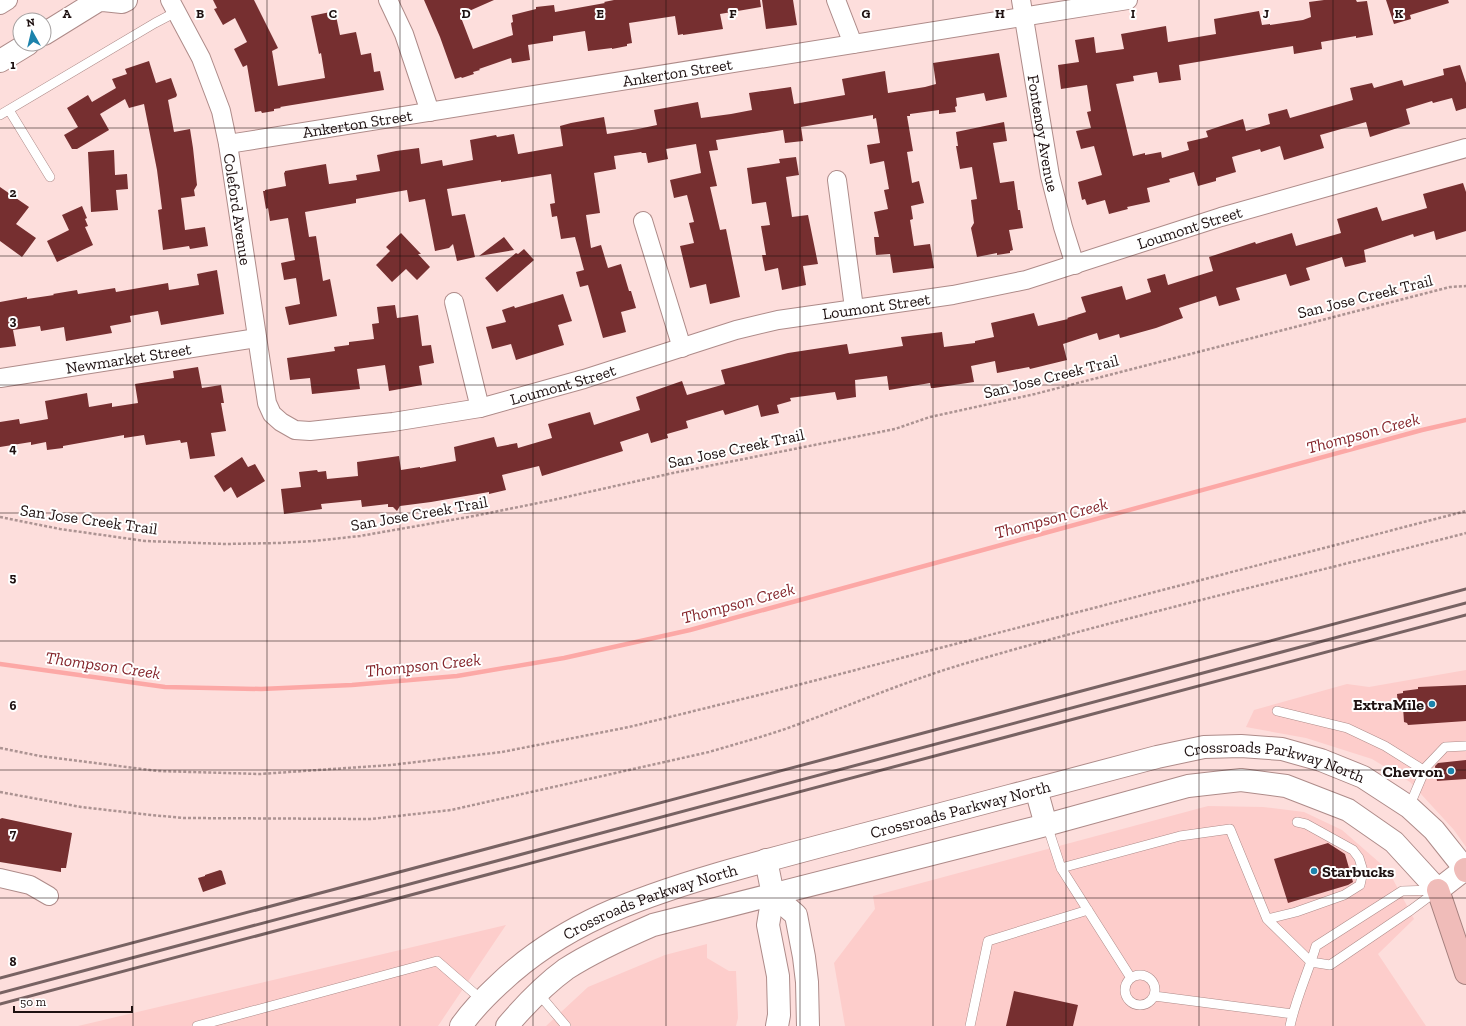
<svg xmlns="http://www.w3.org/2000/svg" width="1466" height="1026" font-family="'Zilla Slab',serif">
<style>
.built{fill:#fdcdcb}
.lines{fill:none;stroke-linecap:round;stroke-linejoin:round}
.stream{stroke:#fca8a6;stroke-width:4.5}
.building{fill:#762f30}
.service-casing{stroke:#ae8b89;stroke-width:10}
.minor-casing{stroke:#ae8b89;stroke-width:20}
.tertiary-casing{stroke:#ae8b89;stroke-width:24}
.secondary-casing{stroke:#ae8b89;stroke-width:24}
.motorway-casing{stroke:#a6807e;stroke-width:24}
.path{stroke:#ac9392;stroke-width:2.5;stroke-dasharray:3 2;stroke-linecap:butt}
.service{stroke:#fff;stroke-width:9}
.minor{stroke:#fff;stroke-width:18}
.tertiary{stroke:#fff;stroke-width:22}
.secondary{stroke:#fff;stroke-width:22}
.motorway{stroke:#f0bcb9;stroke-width:22}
.rail{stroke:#786363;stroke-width:3}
.grid{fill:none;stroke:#1e1111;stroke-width:1;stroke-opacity:0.55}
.poi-dot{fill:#1c83ac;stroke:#fff;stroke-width:1.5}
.labels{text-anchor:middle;stroke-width:4;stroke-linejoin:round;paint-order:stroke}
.street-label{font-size:16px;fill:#1e1111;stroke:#fff}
.poi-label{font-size:16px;font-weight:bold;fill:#1e1111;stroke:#fff;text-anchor:end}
.water-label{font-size:17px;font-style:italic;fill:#84252b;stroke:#fff}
.grid-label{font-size:13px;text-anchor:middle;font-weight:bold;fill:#1e1111;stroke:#fff;stroke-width:4;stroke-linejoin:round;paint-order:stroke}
</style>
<rect width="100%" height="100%" fill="#fddedc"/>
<path class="built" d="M1466,670V847L1454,830L1410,782L1372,759L1306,738L1246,727L1254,710L1347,684L1369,687Z
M1208,806L1263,807L1304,812L1342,830L1388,870L1414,919L1378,954L1426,1026H845L834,963L875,909L873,896Z
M506,925L438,1026H78Z
M707,944V958L729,971H736L738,1018L736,1026H546L588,987L665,955Z"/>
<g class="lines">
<path class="stream" d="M0,664L165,687L261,689L352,685L457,676L564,658L690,630L1422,430L1466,420"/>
</g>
<path class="building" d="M213,0H254L278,48L272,51L278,86L325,78L321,53L319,54L311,16L335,11L340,35L356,32L361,55L371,53L374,72L380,71L384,90L280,107L281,108L274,109V111L262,113L261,111L255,112L247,65L243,67L234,49L247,42L235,18L223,25L214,9L217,8Z
M424,0H494L460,15L473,49L513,35L511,23L513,22L512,15L536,9V7L554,5L555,12L605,3L604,2L614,0H760L761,7L720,14L723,29L683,35V34L678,35L675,16L629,23L632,43L627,44V46L612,49V48L588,51L585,31L553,36V41L528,45L530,60L512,63L511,58L479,69L480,70L473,72L474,74L462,78L461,77L455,79L440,37Z
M762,0H793L797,25L766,29Z
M1324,0H1356L1357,2L1367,1L1373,35L1356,38V36L1321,42L1322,49L1294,54L1293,46L1179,65L1181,80L1159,83L1157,72L1133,76L1134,81L1116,84L1133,156L1145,153V155L1161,152L1162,158L1189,150L1187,142L1208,137L1206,131L1218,127L1243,119L1246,131L1270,124L1268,114L1287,109L1290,118L1353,100L1350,88L1372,83L1374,88L1402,80L1404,86L1444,75L1443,69L1460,65L1466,83V108L1456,111L1452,98L1433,103L1432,101L1406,109L1410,124L1370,137L1366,122L1320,135L1324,148L1284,160L1280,146L1261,152L1260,149L1232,157L1236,172L1216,178V181L1198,186L1194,172L1169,179L1170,182L1147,188L1150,202L1127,207L1128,209L1109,214L1105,200L1087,205L1085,199L1082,200L1078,182L1102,175L1094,146L1081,149L1076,131L1091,128L1087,112L1091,111L1087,85L1061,89L1058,65L1079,62L1075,40L1094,37L1096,53L1124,49L1121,34L1166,26L1168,42L1216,34L1214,19L1259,11L1262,25L1270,24V25L1303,20L1311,17L1309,2Z
M1386,0H1448L1449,3L1410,15L1411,19L1394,24Z
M999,53L1007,97L986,101L984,93L956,98L957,106L955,107L956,112L939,114V110L910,114V116H907L913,151L907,152L912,183L919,181L924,203L911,206L913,219L910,220L914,246L930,244L934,268L893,273L890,254L876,255L874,237H879L874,212L888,209L884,190L889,189L884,161L870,164L867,145L880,143L876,118L873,119V115L801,127L803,141L785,143L783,130L716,140L718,150L709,151L717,186L710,187L720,230L726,229L740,297L710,304L706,284L690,288L680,246L694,243L689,223L694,222L687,195L674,198L670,180L701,173L696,144L666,149L668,159L648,163L646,153H642L641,152L614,156L616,169L594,173L600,213L586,215L591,248L601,245L608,268L621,264L629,291H631L636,308L621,312L626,332L603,338L588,285L580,287L576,272L584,270L575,237L561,239L557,216L552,217L550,204L555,203L551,174L501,182V180L447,189L452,216L465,214L475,257L457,261L453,244L449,248L435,251L425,199L409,202L407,190L356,199V203L305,212L309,237L316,236L323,281L330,279L337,316L289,325L285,307L300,304L296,278L284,280L281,263L295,260L288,218L270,221L268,208L266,209L263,191H265V190L286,186L284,173L285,172V171L326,164L329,184L357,180L356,175L380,171L377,155L396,151L419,148L421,164L442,160L443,166L473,160L470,140L496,135L497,137L514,134L518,154L563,146L560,126L571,123L604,117L607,134L638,129L657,125L654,110L698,102L701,118L731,114L752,110L749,93L791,87L794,104L845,95L842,79L885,71L888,93L925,87L936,84L933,63Z
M149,61L156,83L171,78L177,95L176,97L168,100L174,132L190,129L193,148L197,185L194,190L195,196L181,198L185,230L205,227L208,246L190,249L189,246L163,250L158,210L162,209L157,170L144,104L129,108L125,99L100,114L109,130L77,149H72L64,135L78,127L67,108L88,95L92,102L116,88L112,79L127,74L125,69Z
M1004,122L1007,141L993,143L1000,183L1014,181L1018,210H1020L1023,228L1009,230L1013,250L1010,251V253L997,255V253L977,257L971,228L974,223L971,200L977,199L972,167L960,169L956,146H958L956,132Z
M114,150L115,175L127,174L128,189L116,190L118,210L91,212L88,152Z
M796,157L799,175L786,177L792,217L808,215L818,264L803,266L806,285L782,290L778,268L765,271L762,255H766L761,226L770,225L766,202L752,204L747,168L780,163L779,159Z
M1463,183L1466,192V231L1436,240L1434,231L1414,237L1413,234L1364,250L1366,262L1345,267L1342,257L1306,268L1310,280L1290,286L1286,274L1236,288L1240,300L1219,306L1216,296L1179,308L1183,318L1156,328L1120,338L1119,334L1099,340L1097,333L1063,344L1067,360L1030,369L1029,367L997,373L995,361L971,366L974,382L934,388H931L930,383L889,390L887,376L855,380L856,397L837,400L835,392L790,398L791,401L777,405L779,413L761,417L758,405L725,415L723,410L686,421L688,428L667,434L668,438L651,443L648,433L620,442L623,451L578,465L542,476L539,466L502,475L506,490L489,494V492L431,502L400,506L397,511L393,507H388V504L362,507L361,500L321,504L322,509L284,514L281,489L301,487L299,472L317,470L318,472L326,471L327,479L358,476L357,462L399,456L401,470L420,467V468L456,461L454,447L494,437L497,447L517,443L518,448L552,438L548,424L590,412L594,425L640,410L636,397L682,381L687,395L725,384L721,370L788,353L847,344L849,354L903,346L901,337L942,332L944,347L975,343V341L994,337L991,323L1034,313L1038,326L1068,319L1067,318L1086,312L1081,297L1122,286L1126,300L1151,292L1147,279L1165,274L1168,285L1213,271L1209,257L1255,242L1256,244L1292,233L1296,246L1341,233L1337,219L1377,207L1382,221L1427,208L1423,194Z
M0,187L29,207L16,224L36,238L22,257L0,241Z
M82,206L87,218L85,219L88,226L85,227L93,245L57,262L47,241L69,230L62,215Z
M401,233L421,254H418L430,267L417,280L406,269L392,282L376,265L390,251L386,247Z
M504,237L514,250L479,256Z
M524,249L534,260L497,292L485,278L516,253L518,254Z
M217,270L224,314L161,325L158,311L130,316L131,322L110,326L112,333L66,341L64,327L41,331L40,326L13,330L16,346L0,348V302L27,297V299L54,295L53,294L77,290L78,294L115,288L116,292L168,283L169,290L199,285L197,274Z
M563,294L572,321L558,325L564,345L516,360L511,344L492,349L486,327L506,322L502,310L514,306L515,308Z
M395,305L397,318L418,315L422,346L431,345L434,363L419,366L422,385L389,391L385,365L357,369L360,389L312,394L310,378L290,380L287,358L335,351L334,347L349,345V342L374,339L372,324L379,323L377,307Z
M198,367L202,388L221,385L224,403H221L226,431L211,433L215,456L190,459L187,442L181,443L180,440L146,445L144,435L124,438V435L63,446V448L47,450L46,442L31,445V442L0,447V422L19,419L20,424L48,419L45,401L87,393L89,407L112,403V407L138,403L135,384L174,378L173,371Z
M242,457L248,467L255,464L265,481L237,498L231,487L224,492L214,476Z
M1466,685V721L1408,725L1407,723L1404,722L1403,707L1398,708L1397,694L1403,693V691L1418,689V687Z
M1466,760V779L1437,781L1435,766L1438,763Z
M2,818L72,833L66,868H61V872L0,862V819Z
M1328,843L1345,854L1353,882L1348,885L1288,903L1274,859Z
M220,870L222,871L226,884L203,892L198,878L205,876V875Z
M1014,991L1078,1005L1073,1026H1006Z"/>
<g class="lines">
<g class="service-casing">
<path id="service" d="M9,110L50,177
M0,115L155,23L176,12
M1277,711L1347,728L1385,746L1425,771
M1409,807L1426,767L1445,747L1466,746
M1047,825L1061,868L1180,836L1230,829L1267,919L1311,962L1330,965L1411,910L1438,890
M1061,868L1131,978
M1267,919L1296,912L1344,895L1360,885L1363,871L1359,858L1353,850L1306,824L1297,822
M1125 990a15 15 0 1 1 30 0a15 15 0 1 1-30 0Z
M538,993L566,1026
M1154,996L1293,1014
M197,1026L437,961L482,1000
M970,1026L988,941L1088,910
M1290,1026C1296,998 1308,973 1316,946L1402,891L1434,890"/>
</g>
<g class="minor-casing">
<g id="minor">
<path id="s1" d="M170,0L201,58L221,111L228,144L267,403L272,414L281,422L295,430L310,431L393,422L480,408L584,379L736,330L778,320L953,295L1026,280L1221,217L1466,148"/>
<path d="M388,0L404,34L430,112"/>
<path d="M836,0L853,44"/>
<path id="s2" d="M1021,0L1050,176L1063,227L1075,265"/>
<path d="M0,5L8,0"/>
<path id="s3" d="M228,144L1128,0"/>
<path d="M837,180L854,308"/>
<path d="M643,221L682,348"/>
<path d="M454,302L480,408"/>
<path id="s4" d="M0,378L257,338"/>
<path d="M0,878L30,885L49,896"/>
</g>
</g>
<g class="tertiary-casing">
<g id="tertiary">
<path d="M1036,789L1046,825"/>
<path d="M766,860L773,895L768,925L778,976L779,1015L777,1026"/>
<path d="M773,895L796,915L804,957L807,982L808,1026"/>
<path id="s5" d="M461,1026C472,1010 485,997 499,984C562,924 637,898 718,874C767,860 817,847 866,834C963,808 1060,783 1157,757L1204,747L1241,746L1282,749L1321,760L1363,777L1409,807L1434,830L1465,869L1438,890L1394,842L1348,810L1286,786L1241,780L1188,786L1046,825L653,925C623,938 594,951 566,969C544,985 524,1006 507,1026"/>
</g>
</g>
<g class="secondary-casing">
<path id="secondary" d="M103,0L122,2L126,0
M44,34L99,0
M0,61L28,44"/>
</g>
<g class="motorway-casing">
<path id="motorway" d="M1465,869L1466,871
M1438,890L1466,973"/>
</g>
<path class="path" d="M0,517L60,529L145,541L226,544L279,543L314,541L360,536L474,516L553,500L673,473L895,429L930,417L1035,394L1450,287L1466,286
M0,748L40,756L158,771L260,774L391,765L502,752L629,727L767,693L1466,511
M0,792L81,807L151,815L184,818L371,819L451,810L709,752C736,744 762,737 788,728C846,707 901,683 960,665C1127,616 1297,577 1466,533"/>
<use href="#service" class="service"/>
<use href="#minor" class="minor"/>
<use href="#tertiary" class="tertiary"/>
<use href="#secondary" class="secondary"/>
<use href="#motorway" class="motorway"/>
<path class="rail" d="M0,978L1466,589
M0,993L1466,603
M0,1004L1466,615"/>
</g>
<path class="grid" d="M133,0V1026M267,0V1026M400,0V1026M533,0V1026M666,0V1026M800,0V1026M933,0V1026M1066,0V1026M1199,0V1026M1333,0V1026M0,128H1466M0,256H1466M0,385H1466M0,513H1466M0,641H1466M0,770H1466M0,898H1466"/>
<g class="poi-dot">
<circle cx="1432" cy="704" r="4"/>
<circle cx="1451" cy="771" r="4"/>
<circle cx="1314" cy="871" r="4"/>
</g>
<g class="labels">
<g class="street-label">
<text dy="6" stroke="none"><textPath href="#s3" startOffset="455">Ankerton Street</textPath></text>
<text dy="6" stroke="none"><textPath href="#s3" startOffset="131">Ankerton Street</textPath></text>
<text dy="6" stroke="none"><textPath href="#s2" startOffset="135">Fontenoy Avenue</textPath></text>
<text dy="6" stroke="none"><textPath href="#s1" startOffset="222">Coleford Avenue</textPath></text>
<text dy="6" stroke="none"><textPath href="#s1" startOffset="1379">Loumont Street</textPath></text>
<text transform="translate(1365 296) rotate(-14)" y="6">San Jose Creek Trail</text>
<text dy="6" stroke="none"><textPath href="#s1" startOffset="1055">Loumont Street</textPath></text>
<text dy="6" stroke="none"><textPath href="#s4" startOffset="130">Newmarket Street</textPath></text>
<text transform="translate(1051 376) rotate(-14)" y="6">San Jose Creek Trail</text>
<text dy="6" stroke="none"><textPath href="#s1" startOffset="731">Loumont Street</textPath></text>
<text transform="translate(736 448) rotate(-12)" y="6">San Jose Creek Trail</text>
<text transform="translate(419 513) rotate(-10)" y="6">San Jose Creek Trail</text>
<text transform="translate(89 519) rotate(8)" y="6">San Jose Creek Trail</text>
<text dy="6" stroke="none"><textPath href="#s5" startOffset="879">Crossroads Parkway North</textPath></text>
<text dy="6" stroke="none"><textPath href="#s5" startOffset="555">Crossroads Parkway North</textPath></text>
<text dy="6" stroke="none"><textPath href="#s5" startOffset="231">Crossroads Parkway North</textPath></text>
</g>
<g class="poi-label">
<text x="1424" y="710">ExtraMile</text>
<text x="1443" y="777">Chevron</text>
<text x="1322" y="877" text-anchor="start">Starbucks</text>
</g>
<g class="water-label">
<text transform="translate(1363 433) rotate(-15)" y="6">Thompson Creek</text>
<text transform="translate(1051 518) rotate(-15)" y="6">Thompson Creek</text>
<text transform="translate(738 603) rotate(-15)" y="6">Thompson Creek</text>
<text transform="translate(103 665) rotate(8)" y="6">Thompson Creek</text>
<text transform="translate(423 665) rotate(-6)" y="6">Thompson Creek</text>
</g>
</g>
<g class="grid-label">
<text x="67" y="18">A</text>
<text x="200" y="18">B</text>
<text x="333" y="18">C</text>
<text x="466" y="18">D</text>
<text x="600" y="18">E</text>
<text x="733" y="18">F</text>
<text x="866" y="18">G</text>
<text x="1000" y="18">H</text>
<text x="1133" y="18">I</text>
<text x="1266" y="18">J</text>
<text x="1399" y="18">K</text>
<text x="13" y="69">1</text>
<text x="13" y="197">2</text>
<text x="13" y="325">3</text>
<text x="13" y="453">4</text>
<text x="13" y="582">5</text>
<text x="13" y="710">6</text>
<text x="13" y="838">7</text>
<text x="13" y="966">8</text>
</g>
<g transform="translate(32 32) rotate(352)"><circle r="19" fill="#ffffff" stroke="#a5a0a0"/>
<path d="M0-3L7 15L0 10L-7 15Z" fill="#1c83ac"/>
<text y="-6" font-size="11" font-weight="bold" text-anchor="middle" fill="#1e1111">N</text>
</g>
<path d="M14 1006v6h118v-6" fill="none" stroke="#1e1111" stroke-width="2"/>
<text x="20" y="1006" font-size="12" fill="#1e1111" stroke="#ffffff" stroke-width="3" paint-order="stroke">50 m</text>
</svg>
